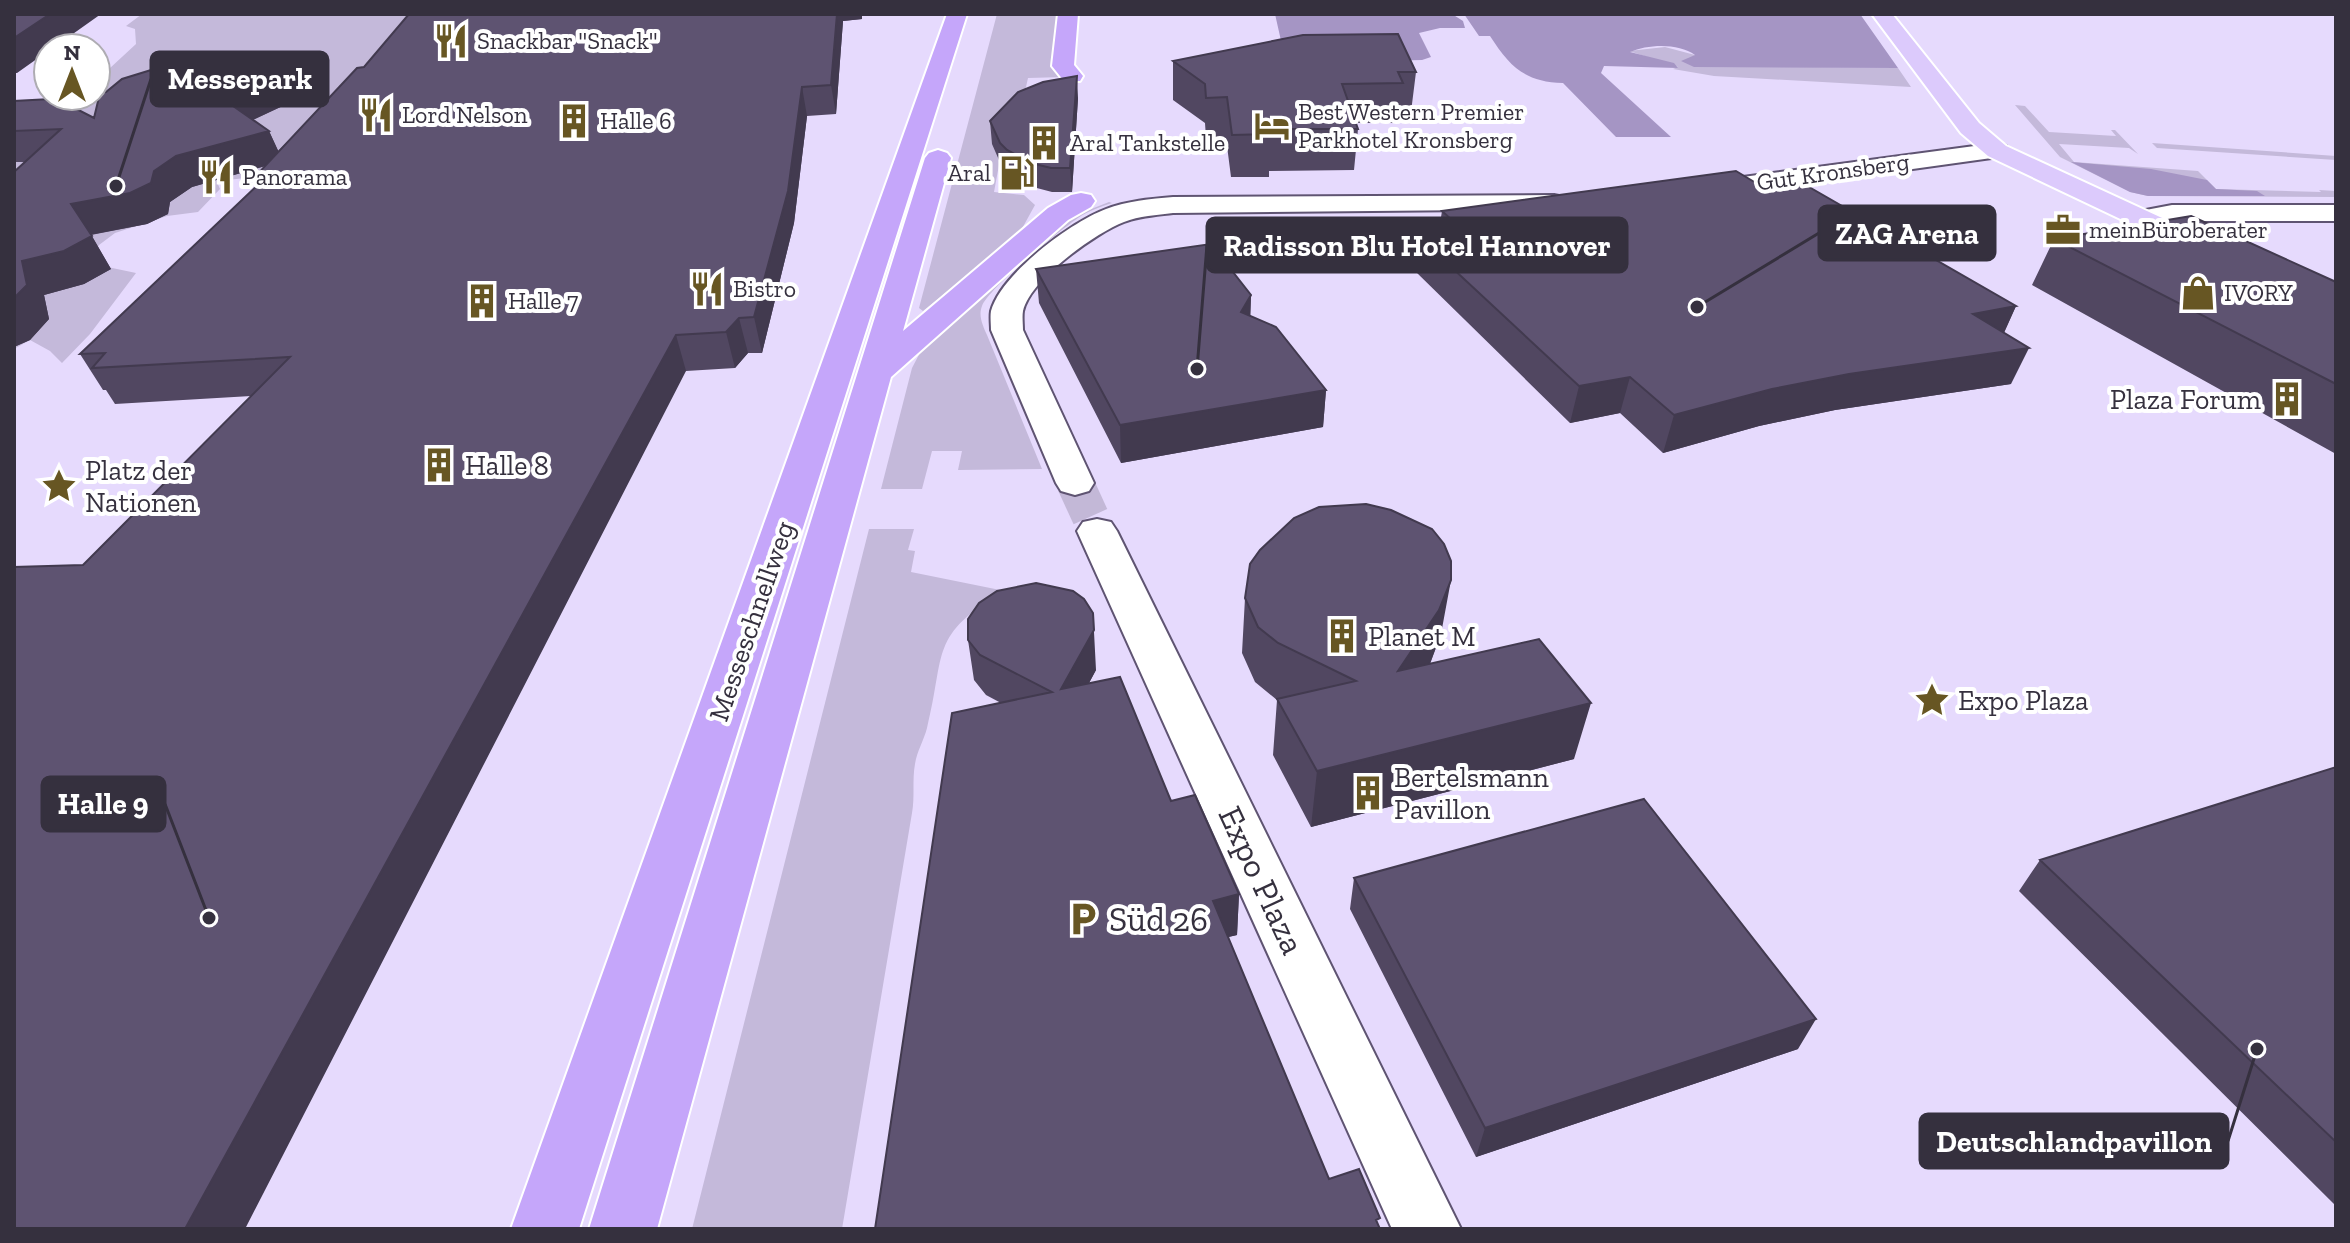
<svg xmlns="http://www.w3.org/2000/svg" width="2350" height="1243" font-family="'Zilla Slab',serif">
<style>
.green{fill:#c4b9da}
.forest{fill:#a595c4}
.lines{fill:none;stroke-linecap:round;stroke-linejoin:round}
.minor-tunnel{stroke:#c3b8d7;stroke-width:37;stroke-dasharray:37 18;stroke-linecap:butt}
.minor-casing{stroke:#5f5472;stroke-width:4}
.major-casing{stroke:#fff;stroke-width:4}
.highway-casing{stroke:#fff;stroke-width:4}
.minor{fill:#fff;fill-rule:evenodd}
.major{fill:#dccafc;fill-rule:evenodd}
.highway{fill:#c5a6fa;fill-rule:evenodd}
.wall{fill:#514761}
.shaded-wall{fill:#423a4f}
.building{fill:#5e5371;stroke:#423a4f;stroke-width:2}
.labels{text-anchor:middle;stroke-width:8;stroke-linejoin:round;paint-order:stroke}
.far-poi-label{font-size:24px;fill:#35303e;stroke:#fff;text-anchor:start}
.far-street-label{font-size:24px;fill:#35303e;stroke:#fff}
.poi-label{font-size:28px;fill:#35303e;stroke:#fff;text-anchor:start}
.street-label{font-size:28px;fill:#35303e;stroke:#fff}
.near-street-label{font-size:34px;fill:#35303e;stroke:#fff}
.near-poi-label{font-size:34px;fill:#35303e;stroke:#fff;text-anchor:start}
.leader{fill:none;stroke:#35303e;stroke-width:3}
.callout-dot{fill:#35303e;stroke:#fff;stroke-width:3}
.callout{fill:#35303e;stroke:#35303e;stroke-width:3}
.callout-label{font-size:30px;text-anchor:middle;font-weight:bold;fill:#fff}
</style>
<rect width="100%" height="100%" fill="#e6dafd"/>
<path class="green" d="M142,14H409L351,80L258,175C244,180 231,178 217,182L220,189L198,212L167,216L115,233L99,245L91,257L98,265L136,273L90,334L62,363L50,351L30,340L14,349V127L72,96H96V81L136,44L135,29L126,26Z
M997,14H1064V77L1028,78L1020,114L1006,127L994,192L1024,195L1035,205L1019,234L923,311L919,308Z
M1665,47L1695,55L1692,58L1812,67L1898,68L1911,87L1714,76L1673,69L1678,67L1629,51Z
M2015,105L2025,106L2049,132L2116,136L2111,130H2115L2138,154L2129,148L2059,144L2074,162L2198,171L2216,189L2321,192L2319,190L2336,191V197L2148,196L2130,192L2060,157Z
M2152,143L2336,156V160L2157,148Z
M1109,202L1112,203C1100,207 1088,211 1078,218C1060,230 988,289 982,306C978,316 983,326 987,335L1042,469L958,470L962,451H932L922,489H881L912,368L924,345L1071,217Z
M869,529H914L908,550L915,551L911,572L1005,591C928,635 946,653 927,728C924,740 917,751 915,764C912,780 915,797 912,813L842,1229H692Z"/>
<path class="forest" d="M1275,14H1452L1463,21L1465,28H1440L1419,33L1431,57L1422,60L1286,63Z
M1464,14H1860L1898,68L1694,67L1681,61L1695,55C1679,43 1648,44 1630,52L1674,63L1678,68L1604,66L1601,73L1671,137H1616L1563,83C1525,82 1510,67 1490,36H1479Z
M2071,162L2151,169L2207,180L2216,189L2257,191L2265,196H2148L2130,192Z"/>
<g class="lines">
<path class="minor-tunnel" d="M1075,483L1097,531"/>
<g class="minor-casing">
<path id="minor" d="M1997,143L2006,146L2010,151L2006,156L1698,199L1688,197L1685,191L1688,185L1698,183Z
M1554,195L1564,197L1568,203L1564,209L1173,213C1157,215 1139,216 1124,222C1095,233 1030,280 1023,311C1022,317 1023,324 1023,330L1094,483L1089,491L1075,495L1061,491L1056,483L991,330C991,324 990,317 991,311C1001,274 1071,222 1106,209C1127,201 1150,199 1173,197Z
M2172,205H2336V221H2172L2140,227L2130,225L2126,219L2130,213Z
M1097,519L1111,522L1117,531L1461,1229H1392L1077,531L1083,522Z"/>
</g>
<g class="major-casing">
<path id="major" d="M1872,14H1892L1979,123L2006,146L2212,241L2217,247L2212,253L2202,256L2192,253L1988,156L1961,133Z"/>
</g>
<g class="highway-casing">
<path id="highway" d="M947,14H967L579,1229H511Z
M1058,14H1078L1074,65L1083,76L1080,81H1064L1052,66Z
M938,150L947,153L951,158L903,331L1048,208L1071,195L1081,193L1091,195L1095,201L1091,207L1068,220L891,377L657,1229H589L925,158L929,153Z"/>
</g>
<use href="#minor" class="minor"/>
<use href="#major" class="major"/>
<use href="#highway" class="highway"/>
</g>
<path class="wall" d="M409,14H862V19L843,21L836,114L807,116L794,223L762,353H748L735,368L686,371L83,565L251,396L115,404L106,390H103L80,354L256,187L252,180L265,166L192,187L170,202L168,214L147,224L91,235L111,269L84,284L44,295L49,319L30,340L14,347V172L25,162H14V101L94,118L292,69L304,96L253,120L269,131L278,151L364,67Z
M1173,61L1416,72L1411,112H1400L1398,123H1356L1358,129L1354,170L1269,171V177H1231L1226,138H1206L1205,123L1173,100Z
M1078,98L1072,192H1052L1033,187L1009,174L1002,167L992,144L990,121Z
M1766,189L2016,306L2004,333L2011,384L1835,410L1759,426L1663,453L1620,413L1570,423L1416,272L1420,238L1438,236L1442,211Z
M2054,239L2336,282V454L2032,285Z
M1036,269L1251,295L1250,316L1326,390L1323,427L1121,463L1039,303Z
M1245,598L1441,634L1430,664L1574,759L1311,827L1273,755L1277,700L1255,682L1242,653Z
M968,640L1096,670L1089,683L1171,801L1239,894L1237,935L1228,937L1329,1179L1380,1218L875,1229L1001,703L986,695L974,680Z
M2336,767V1206L2019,891L2040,860Z
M1354,878L1798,1049L1476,1157L1350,909Z"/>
<path class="shaded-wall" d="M50,14H101L53,48H48V51L17,73H14V38Z
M837,14H862V19L843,21L836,114L831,85Z
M292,69L304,96L237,127L223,99Z
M1077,76L1078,98L1072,192L1070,168Z
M802,87L807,116L794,223L762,353L754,317Z
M269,131L283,161L192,187L170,202L168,214L147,224L89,235L71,204L154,171L176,156Z
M92,236L111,269L84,284L44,295L49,319L30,340L14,347V298L22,261Z
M1251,295L1250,330L1241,312Z
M2016,306L2000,341L1973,314Z
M739,318L748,353L735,368L726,332Z
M676,335L686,371L245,1229H185Z
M2029,348L2011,384L1835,410L1759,426L1663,453L1674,415L1772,389L1849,374Z
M1630,377L1620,413L1570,423L1579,386Z
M1326,390L1323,427L1121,463L1120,425Z
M1451,580L1441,634L1429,666L1398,671Z
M1093,613L1096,670L1064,729L1061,689Z
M1591,703L1574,759L1311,827L1317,771Z
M1239,894L1237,935L1212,941L1213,901Z
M1816,1019L1798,1049L1476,1157L1485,1128Z"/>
<path class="building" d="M14,14H50L14,38Z
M409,14H837L831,85L802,87L788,191L754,317L739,318L726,332L676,335L185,1229H14V567L83,565L290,357L92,368L105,353L80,354L264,179L252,180L357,68L364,67Z
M1398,34L1416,72H1398L1403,83L1342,84L1358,129H1270L1271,134L1232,135L1227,97L1206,98L1205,84L1173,61L1303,35Z
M228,59L292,69L223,99L269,131L176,156L154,171L151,183L130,193L71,204L92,236L64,251L22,261L27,285L14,298V172L61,129L14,131V101L51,99L61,101L94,118L100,93L106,92L122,79L164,66Z
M1077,76L1070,168H1051L1031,163L1007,150L1000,143L990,121L1018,92L1043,82Z
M1736,171L1766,189L1802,183L2016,306L1973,314L2029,348L1849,374L1772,389L1674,415L1630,377L1579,386L1420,238L1465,232L1442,211Z
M2191,216L2336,282V384L2054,239Z
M1211,244L1251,295L1241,312L1276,327L1326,390L1120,425L1036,269Z
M1366,504L1391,510L1432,529L1444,544L1451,561V580L1439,610L1398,671L1539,639L1591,703L1317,771L1277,699L1356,681L1278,643L1258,627L1245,598L1250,564L1260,550L1294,518L1319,507Z
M1036,583L1073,591L1084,599L1093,613L1094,630L1061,689L1120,677L1171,801L1195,795L1239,894L1213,901L1329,1179L1359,1169L1380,1218L1376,1220L1380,1229H875L952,713L1052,692L980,655L968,640V619L979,603L997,591Z
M2336,767V1142L2040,860Z
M1644,799L1816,1019L1485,1128L1354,878Z"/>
<defs>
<g id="restaurant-bare" transform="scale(2.76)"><path d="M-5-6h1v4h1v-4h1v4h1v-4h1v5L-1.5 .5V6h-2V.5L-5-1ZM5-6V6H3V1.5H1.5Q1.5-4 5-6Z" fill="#675623" stroke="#fff" stroke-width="2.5" paint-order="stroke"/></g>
<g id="building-bare" transform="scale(2.76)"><path d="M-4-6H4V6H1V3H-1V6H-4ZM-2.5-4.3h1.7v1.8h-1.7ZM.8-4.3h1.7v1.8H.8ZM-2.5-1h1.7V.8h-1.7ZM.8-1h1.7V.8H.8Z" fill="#675623" stroke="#fff" stroke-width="2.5" paint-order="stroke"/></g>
<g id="hotel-bare" transform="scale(2.76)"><path d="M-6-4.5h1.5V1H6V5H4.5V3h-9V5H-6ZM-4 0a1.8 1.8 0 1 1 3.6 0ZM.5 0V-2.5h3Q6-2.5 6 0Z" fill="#675623" stroke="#fff" stroke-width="2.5" paint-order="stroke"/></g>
<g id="fuel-bare" transform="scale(2.76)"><path d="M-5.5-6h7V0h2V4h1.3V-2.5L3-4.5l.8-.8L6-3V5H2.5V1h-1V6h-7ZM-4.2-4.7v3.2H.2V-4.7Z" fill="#675623" stroke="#fff" stroke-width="2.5" paint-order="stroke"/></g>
<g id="office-bare" transform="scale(2.76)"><path d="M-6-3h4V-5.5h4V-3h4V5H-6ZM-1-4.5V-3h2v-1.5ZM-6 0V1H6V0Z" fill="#675623" stroke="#fff" stroke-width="2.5" paint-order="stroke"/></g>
<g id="shop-bare" transform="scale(2.76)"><path d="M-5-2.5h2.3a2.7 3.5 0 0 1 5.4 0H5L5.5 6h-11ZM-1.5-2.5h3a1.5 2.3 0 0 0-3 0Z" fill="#675623" stroke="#fff" stroke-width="2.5" paint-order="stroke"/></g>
<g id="sight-bare" transform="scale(2.76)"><path d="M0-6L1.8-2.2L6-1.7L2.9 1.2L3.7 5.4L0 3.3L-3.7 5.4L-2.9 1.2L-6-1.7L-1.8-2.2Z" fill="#675623" stroke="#fff" stroke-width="2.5" paint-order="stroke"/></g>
<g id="parking-bare" transform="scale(2.76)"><path d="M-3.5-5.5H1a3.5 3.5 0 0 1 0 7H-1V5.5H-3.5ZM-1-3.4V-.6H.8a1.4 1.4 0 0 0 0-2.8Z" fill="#675623" stroke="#fff" stroke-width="2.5" paint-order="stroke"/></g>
</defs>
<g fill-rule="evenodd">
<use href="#restaurant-bare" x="451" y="41"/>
<use href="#restaurant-bare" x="376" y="115"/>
<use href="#building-bare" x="574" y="121"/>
<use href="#hotel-bare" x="1272" y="126"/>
<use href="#building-bare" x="1044" y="143"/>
<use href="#fuel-bare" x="1017" y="173"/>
<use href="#restaurant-bare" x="216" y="177"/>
<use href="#office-bare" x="2063" y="230"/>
<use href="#restaurant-bare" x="707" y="289"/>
<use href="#shop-bare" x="2198" y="293"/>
<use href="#building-bare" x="482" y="301"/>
<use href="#building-bare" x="2287" y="399"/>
<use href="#building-bare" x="439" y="465"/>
<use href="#sight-bare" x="59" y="486"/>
<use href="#building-bare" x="1342" y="636"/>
<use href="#sight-bare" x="1932" y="700"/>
<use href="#building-bare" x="1368" y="793"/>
<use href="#parking-bare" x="1083" y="919"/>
</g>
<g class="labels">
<g class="far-poi-label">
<text x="477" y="49">Snackbar "Snack"</text>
<text x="1298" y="120">Best Western Premier<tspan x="1298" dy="28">Parkhotel Kronsberg</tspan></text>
<text x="402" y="123">Lord Nelson</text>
<text x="600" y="129">Halle 6</text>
<text x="1070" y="151">Aral Tankstelle</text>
<text x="991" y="181" text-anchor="end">Aral</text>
<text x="242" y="185">Panorama</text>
<text x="2089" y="238">meinBüroberater</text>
<text x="733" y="297">Bistro</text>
<text x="2224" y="301">IVORY</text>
<text x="508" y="309">Halle 7</text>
</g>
<g class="far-street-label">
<text transform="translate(1833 172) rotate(-8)" y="8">Gut Kronsberg</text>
</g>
<g class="poi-label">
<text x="2261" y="409" text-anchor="end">Plaza Forum</text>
<text x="465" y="475">Halle 8</text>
<text x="85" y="480">Platz der<tspan x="85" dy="32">Nationen</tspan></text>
<text x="1368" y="646">Planet M</text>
<text x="1958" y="710">Expo Plaza</text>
<text x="1394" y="787">Bertelsmann<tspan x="1394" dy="32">Pavillon</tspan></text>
</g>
<g class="street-label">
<text transform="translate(751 621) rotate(-71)" y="10">Messeschnellweg</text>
</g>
<g class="near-street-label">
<text transform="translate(1262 880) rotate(65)" y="12">Expo Plaza</text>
</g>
<g class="near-poi-label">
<text x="1109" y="931">Süd 26</text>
</g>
</g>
<path class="leader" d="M116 186L151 79M1697 307L1819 233M1197 369L1207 245M209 918L165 804M2257 1049L2228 1141"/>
<g class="callout-dot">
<circle cx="116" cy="186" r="8"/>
<circle cx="1697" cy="307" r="8"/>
<circle cx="1197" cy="369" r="8"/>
<circle cx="209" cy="918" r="8"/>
<circle cx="2257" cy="1049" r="8"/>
</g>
<g class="callout">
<rect x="151" y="52" width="177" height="54" rx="8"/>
<rect x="1819" y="206" width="176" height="54" rx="8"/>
<rect x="1207" y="218" width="420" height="54" rx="8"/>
<rect x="42" y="777" width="123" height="54" rx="8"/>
<rect x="1920" y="1114" width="308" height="54" rx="8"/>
</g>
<g class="callout-label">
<text x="240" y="89">Messepark</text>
<text x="1907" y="244">ZAG Arena</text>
<text x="1417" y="256">Radisson Blu Hotel Hannover</text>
<text x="103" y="814">Halle 9</text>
<text x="2074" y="1152">Deutschlandpavillon</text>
</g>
<rect width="2350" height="1243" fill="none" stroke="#35303e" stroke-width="32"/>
<g transform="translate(72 72)"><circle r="38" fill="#ffffff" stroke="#aeacb2" stroke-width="2"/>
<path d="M0-6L14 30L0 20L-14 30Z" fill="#675623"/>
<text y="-12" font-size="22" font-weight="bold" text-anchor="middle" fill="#35303e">N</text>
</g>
</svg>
